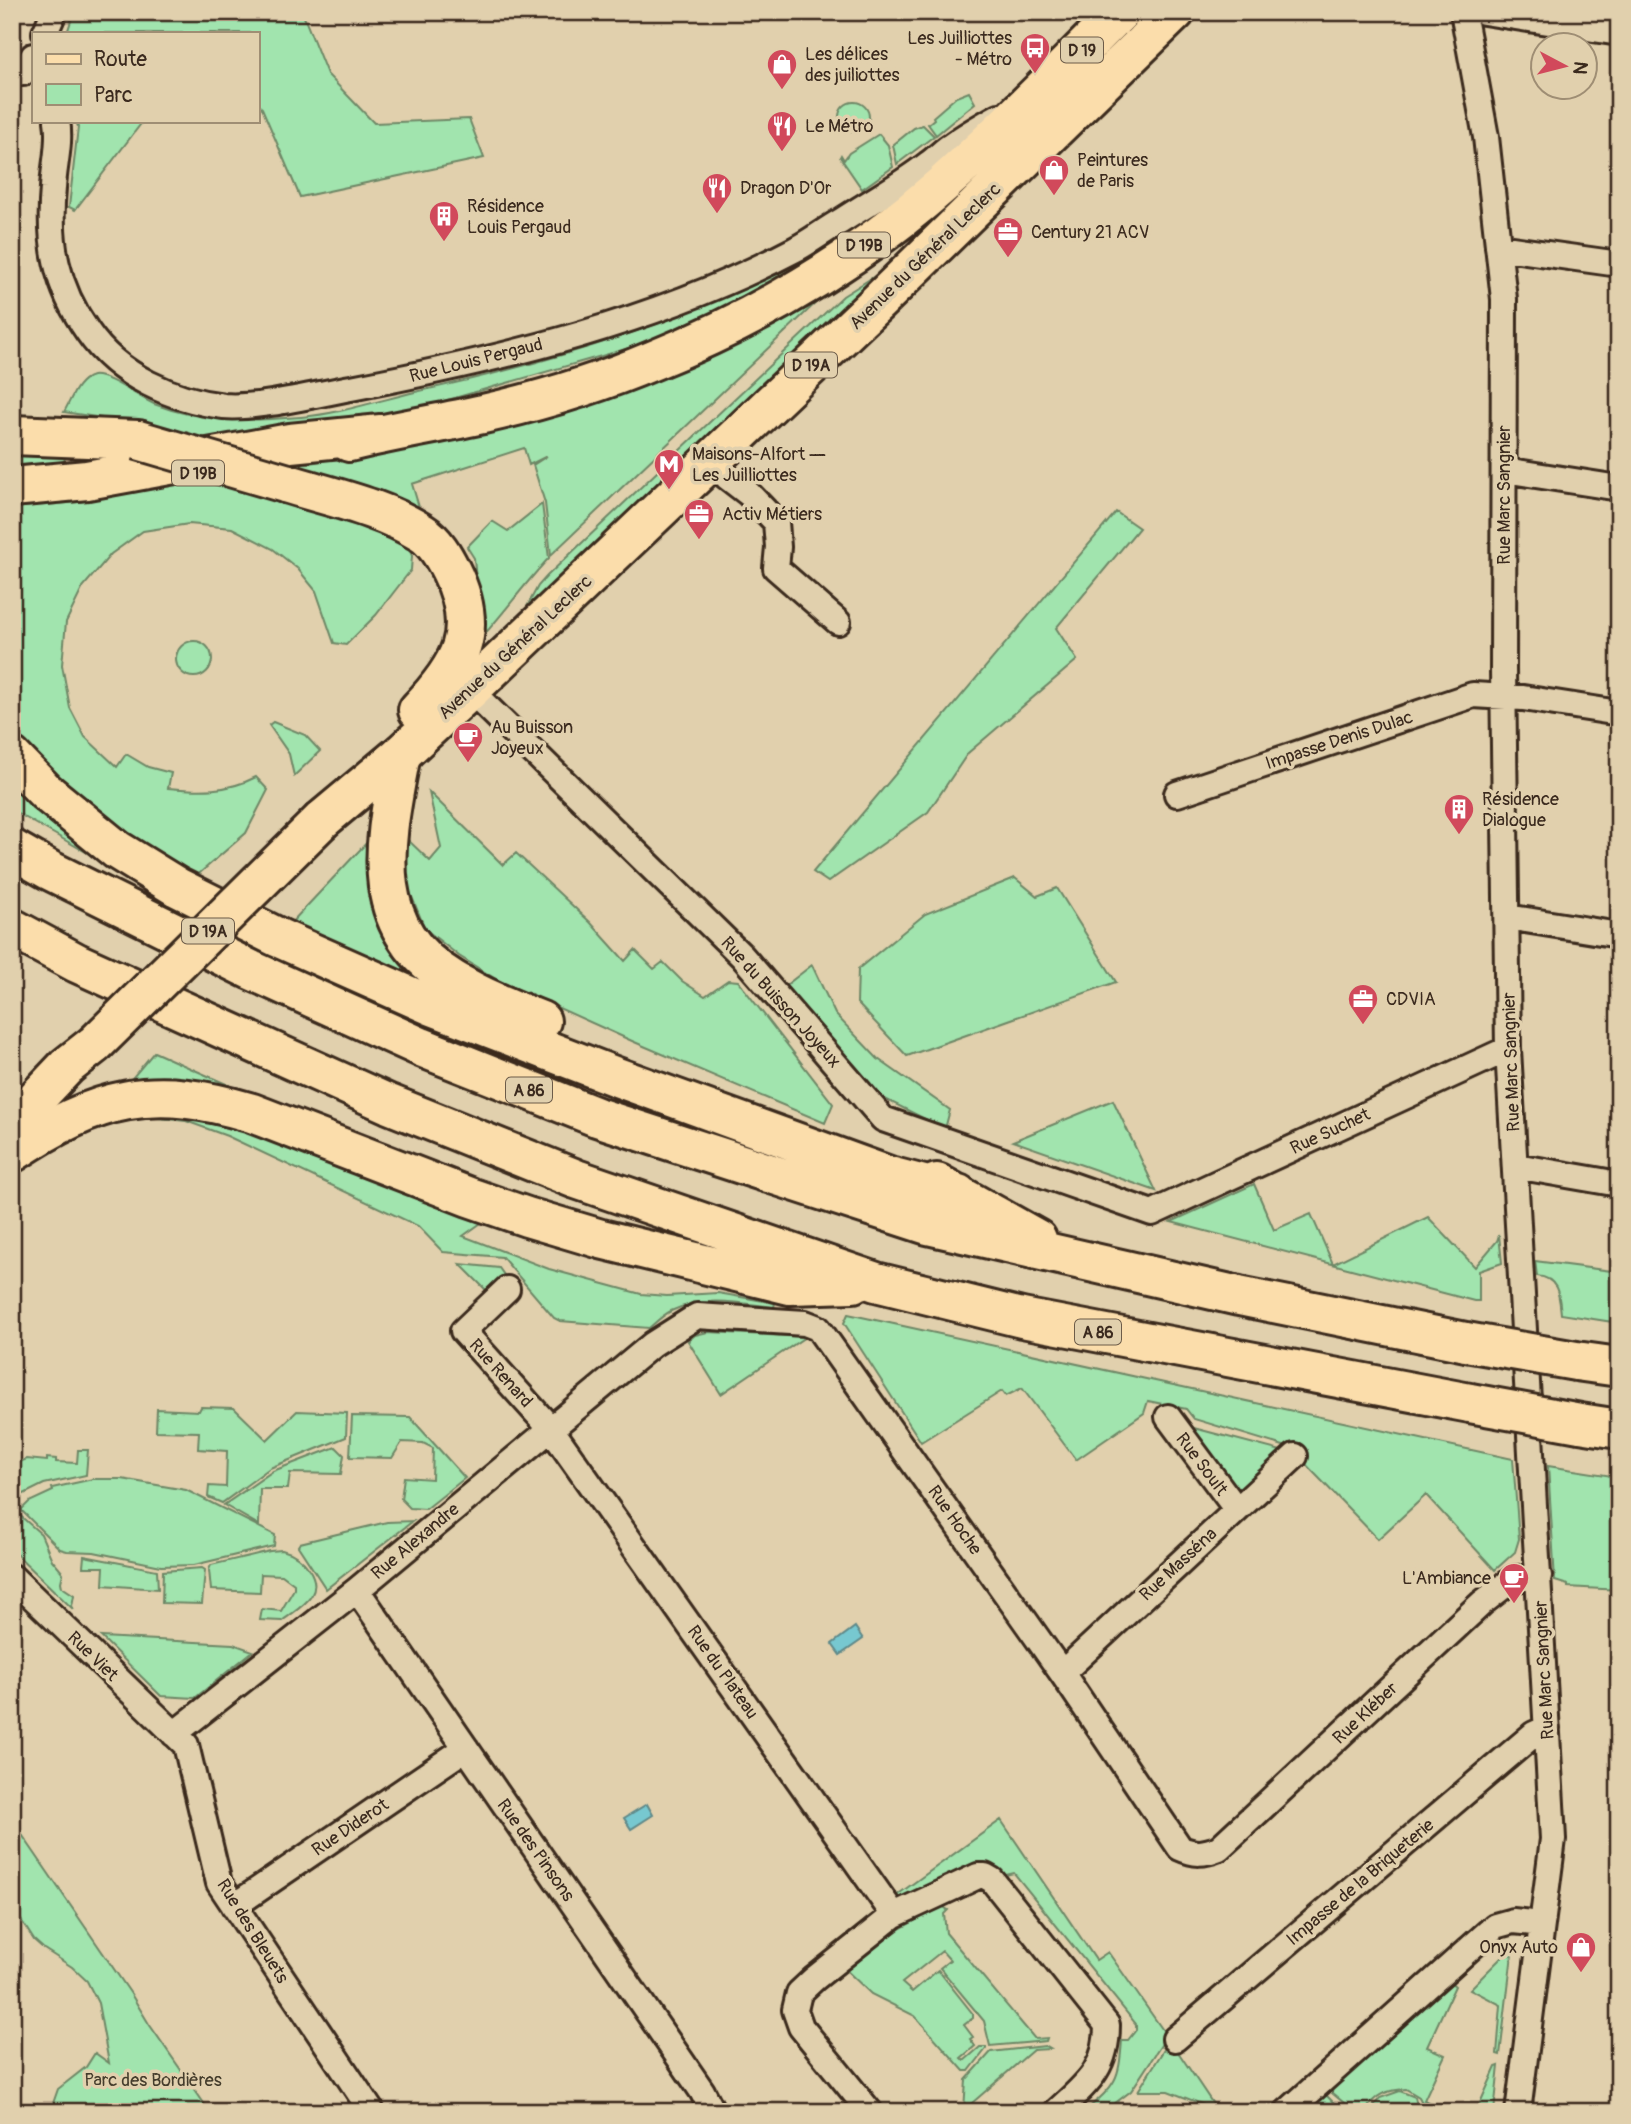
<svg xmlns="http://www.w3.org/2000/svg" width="1631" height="2124" font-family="Pangolin,sans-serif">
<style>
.green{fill:#a1e4ae;stroke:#6e8766;stroke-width:2}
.water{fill:#77c8d0;stroke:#5f8989;stroke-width:2}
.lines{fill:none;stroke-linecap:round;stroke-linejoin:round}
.street-casing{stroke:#3b2a1e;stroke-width:30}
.primary-casing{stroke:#3b2a1e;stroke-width:44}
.highway-casing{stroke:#3b2a1e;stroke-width:44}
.street{stroke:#e1d0ad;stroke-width:24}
.primary{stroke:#fbddab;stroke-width:38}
.highway{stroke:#fbddab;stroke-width:38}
.primary-bridge-casing{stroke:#3b2a1e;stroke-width:44;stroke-linecap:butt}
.highway-bridge-casing{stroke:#3b2a1e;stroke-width:44;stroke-linecap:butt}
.primary-bridge{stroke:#fbddab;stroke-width:38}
.highway-bridge{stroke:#fbddab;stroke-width:38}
.labels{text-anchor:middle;stroke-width:7;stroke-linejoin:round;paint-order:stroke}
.shield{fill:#e1d0ad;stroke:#6d5c49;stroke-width:2}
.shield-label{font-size:16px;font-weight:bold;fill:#3b2a1e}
.poi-label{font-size:18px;fill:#3b2a1e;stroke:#e1d0ad;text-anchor:start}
.street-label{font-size:18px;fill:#3b2a1e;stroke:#e1d0ad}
.park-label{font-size:18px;fill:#453d2c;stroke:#e1d0ad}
</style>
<rect width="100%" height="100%" fill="#e1d0ad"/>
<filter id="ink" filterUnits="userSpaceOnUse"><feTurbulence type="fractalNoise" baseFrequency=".0143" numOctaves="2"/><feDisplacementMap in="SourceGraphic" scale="14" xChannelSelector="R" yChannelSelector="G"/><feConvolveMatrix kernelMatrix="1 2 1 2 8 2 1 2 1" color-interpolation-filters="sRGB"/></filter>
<g filter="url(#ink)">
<path class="green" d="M74,12H302L327,74L374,123L469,119L484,158L300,197L262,108L257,104V33H67Z
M969,92L975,103L936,135L928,124L934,119L933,117L956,97Z
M839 117a15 15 0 1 1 30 0a15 15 0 1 1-30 0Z
M76,121H143L75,210L69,207L78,127Z
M923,125L934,136L897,164L893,145L914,128Z
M879,134L888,145L893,167L862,189L840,157L841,155L844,160L849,153Z
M825,248L826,253L714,314L647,343L402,413L221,445L147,425L64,412C71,400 77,380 92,376C107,373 139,398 154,404C203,423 249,421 301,417C337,414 378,401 415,392C557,361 697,319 825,248Z
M867,264L822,297L551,555L545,503L533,465L547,456L529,465L524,448L412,484L422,517L282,468L408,445Z
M889,267L474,668L522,616L538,586L547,576L843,296Z
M12,446L65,448L64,474H12Z
M222,474L407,543L412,556L411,570L376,615L346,645L334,643L316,591L298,569L273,549L232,528L189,524L143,531L111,554L83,587L66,622L62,665L70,708L85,737L117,767L126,754L148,767L171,773L168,788C200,791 227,792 256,777L268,790L246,833L194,878L149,851L60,785L12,734V508L79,502Z
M542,504L549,558C525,583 505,612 481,638L474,558L467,547L492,521L508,531Z
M1116,512L1139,528L1056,628L1077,660L968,753L928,812L828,882L813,872Z
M176 659a18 18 0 1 1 36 0a18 18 0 1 1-36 0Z
M273,722L305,735L320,751L294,776L289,754L269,725Z
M12,780L128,876L12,810Z
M429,792L503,865L516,853L590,922L625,961L635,950L654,969L663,962L682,981L705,996L728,980L738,981L833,1104L825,1123L632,1041L499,981L459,956L425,929L405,880L406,838L430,861L441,848Z
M372,837L448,993L289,925Z
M1015,878L1037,896L1057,888L1116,982L907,1056L857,1003L858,969L925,914Z
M812,965L835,1014L878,1059L950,1110L945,1129L883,1098L838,1056L785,986Z
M154,1052L242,1091L184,1079L154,1078L123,1089Z
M1113,1100L1156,1191L1013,1141Z
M186,1112L289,1143L361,1176L481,1223L463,1236L549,1269L641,1294L667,1296L718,1293L775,1303L774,1307C740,1303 704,1295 671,1311C663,1315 656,1322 649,1328L560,1321L554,1318L502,1257L443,1252L418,1226L227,1136L186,1121L139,1116Z
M1254,1184L1274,1230L1311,1214L1333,1264L1428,1217L1475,1267L1497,1241L1499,1235L1502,1263L1479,1271V1301H1474L1171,1222Z
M1535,1261L1619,1272V1323L1561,1314C1559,1295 1559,1278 1537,1276Z
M460,1264L499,1268L506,1278L490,1294Z
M848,1314L1513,1459L1519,1539L1515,1552L1495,1570L1426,1495L1378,1539L1290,1448L1194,1419L1186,1409L1148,1401L1144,1413L1076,1460L1022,1388L1006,1396L1002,1391L921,1442L844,1323Z
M708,1332L805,1337L721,1394L688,1341L695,1335Z
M201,1407L234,1408L267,1440L297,1411L347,1413L346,1437L270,1468L222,1503L208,1497L209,1486L226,1487L227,1451L198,1449L199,1432L156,1431L157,1409L199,1411Z
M352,1416L410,1417L465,1478L426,1509L410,1508L401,1499L404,1477L432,1479L433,1448L423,1443L402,1442L392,1458L350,1457Z
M1190,1427L1285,1452L1240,1491H1234Z
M336,1447L344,1455L341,1474L290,1473L288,1489H260L259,1525L224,1505L273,1471Z
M78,1450H88L86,1475L44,1484L12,1500V1465L27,1459L47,1461V1458L56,1459V1462L77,1463Z
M1548,1466L1619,1477V1590L1568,1587V1585L1555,1581Z
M93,1479H122L186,1490L275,1535L274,1546L194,1565L161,1566L94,1552L67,1551L60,1549L21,1510L29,1502L53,1491L52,1488Z
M16,1512L41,1534L52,1560L63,1573L61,1582L62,1587L74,1595L72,1606L74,1610L12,1550V1514Z
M413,1521L326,1589L298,1546L300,1543L387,1522Z
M282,1550C294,1553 302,1559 309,1569C326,1595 300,1607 282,1621L260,1620L262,1609L281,1611L294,1589V1584L282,1575L261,1574L260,1592L211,1590L209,1570L211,1565L270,1551Z
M84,1556L157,1570L158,1589L103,1585L104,1567H83Z
M202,1568L205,1570L202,1604L162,1603L163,1571Z
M101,1637L233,1644L253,1651L195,1698L161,1696Z
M12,1820L131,1994L149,2024L210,2112H50L58,2089L86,2067L95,2053L109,2063L98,2003L87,1981L72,1967L44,1949L34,1940L12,1906Z
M1001,1820L1096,1960L1108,1952L1167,2036L1131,2091L1114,2104L1108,2112H1084C1116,2084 1119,2082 1122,2040H1128L1136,2030V2024L1014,1873L901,1899L893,1898Z
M942,1906L948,1910L944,1914L946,1933L1035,2039L1047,2038L1046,2041L990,2046L984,2021L940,1968L950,1960L942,1951L902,1983L912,1992L938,1970L973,2014V2018L964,2025L973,2037L970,2039L975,2046L961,2058L964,2061L980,2047H986V2049L969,2071H964L915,2016L871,1994L845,1969L901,1928Z
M1513,1946L1500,2055L1497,2054L1501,2005L1470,1989Z
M1448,1980L1455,1986L1427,2047L1445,2055L1424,2100L1446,2112H1427L1419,2097L1406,2089C1388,2090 1373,2094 1366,2112H1349L1344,2103L1332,2093L1333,2084Z
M1170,2040L1217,2110L1168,2091H1138Z
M1045,2046L1050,2049L1033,2050L964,2110L966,2080L991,2052Z
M1499,2066L1494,2112H1476L1496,2067Z
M1400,2091L1415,2097L1417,2105L1423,2112H1369L1380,2098Z
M1324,2093L1343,2112H1304Z"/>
<path class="water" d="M855,1627L863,1639L840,1655L832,1644Z
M647,1804L653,1815L631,1829L624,1818Z"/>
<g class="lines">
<g class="street-casing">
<path id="street" d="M1463,12L1486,137L1504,299L1503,669L1508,1049L1553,1839L1518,2112
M1484,12L1619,33
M45,33L54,12
M12,71L23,73L33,56
M57,121C61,143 54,165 53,188C48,242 56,287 88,332C118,376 173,400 224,406C257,409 317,394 351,388C502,359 657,322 794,250C810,242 825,230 841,221C870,202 901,185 928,164C937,158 943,150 952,145C967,134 983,125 999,116
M1498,247L1619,264
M713,458L727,477L749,494L776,522L778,547L776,568L838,622
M1504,470L1619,488
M470,690L742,956L883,1119L1152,1213L1508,1049
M1177,794L1473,695L1523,698L1619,713
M1507,917L1619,935
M1516,1166L1619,1184
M507,1289L463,1331L551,1429L894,1915
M1168,1417L1237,1510
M12,1577L186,1745L219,1883L372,2112
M357,1590L702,2091L713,2112
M1062,1673L1295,1456
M174,1734L357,1590L653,1344L697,1316L805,1323L818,1328L1062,1673L1180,1848C1195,1855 1204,1854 1219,1848L1482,1603L1513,1579L1539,1576
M234,1906L466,1748
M1175,2039L1534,1734L1547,1728
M870,2112L801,2027L795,2010L799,1993L814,1979L894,1915L978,1876H985L992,1880L1107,2025C1107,2070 1086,2084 1056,2112
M1287,2112L1495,1926L1513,1921L1542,1924"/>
</g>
<g class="primary-casing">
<path id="primary" d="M12,435L138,440
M349,442C393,431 438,424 483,414C541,401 600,383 654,360C758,318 858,259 942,185C1004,130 1061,70 1120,12
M285,483C330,497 381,507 422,533C435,541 444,557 451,571C481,631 460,666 418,710
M322,820L401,754L470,690L878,302L1175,12
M12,1124L67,1066L95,1044"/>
</g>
<g class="highway-casing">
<path id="highway" d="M12,487L87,480L290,443L381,434
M401,754C385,840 363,927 453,980C481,997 511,1009 541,1021
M12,757L46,792L117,850L177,887L279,938L430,1005L614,1076L889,1176L958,1194
M12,849L49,870L251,970L421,1047L597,1117L928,1225L1239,1296L1466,1342
M12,928L77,963L389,1104L576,1179L876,1282L1022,1318L1470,1403
M12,1153C97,1096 153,1083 252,1113L469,1197L527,1217L601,1239L790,1285L853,1283
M937,1183L1037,1239
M1576,1361L1619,1367
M1580,1423L1619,1429"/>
</g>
<use href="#street" class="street"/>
<use href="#primary" class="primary"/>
<use href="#highway" class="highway"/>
<g class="primary-bridge-casing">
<path id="primary-bridge" d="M138,440L285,483
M95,1044L322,820"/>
</g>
<g class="highway-bridge-casing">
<path id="highway-bridge" d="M1466,1342L1576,1361
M1470,1403L1580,1423"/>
</g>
<use href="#primary-bridge" class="primary-bridge"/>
<use href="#highway-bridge" class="highway-bridge"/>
</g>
</g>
<defs>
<g id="bus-pin" transform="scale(1.575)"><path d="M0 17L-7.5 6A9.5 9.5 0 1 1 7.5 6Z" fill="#d1495b" stroke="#e1d0ad"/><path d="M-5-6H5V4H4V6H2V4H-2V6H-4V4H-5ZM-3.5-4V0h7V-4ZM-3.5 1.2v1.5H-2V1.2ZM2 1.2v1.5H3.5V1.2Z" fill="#fff"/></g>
<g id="shop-pin" transform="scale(1.575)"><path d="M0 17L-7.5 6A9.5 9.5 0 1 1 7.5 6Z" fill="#d1495b" stroke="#e1d0ad"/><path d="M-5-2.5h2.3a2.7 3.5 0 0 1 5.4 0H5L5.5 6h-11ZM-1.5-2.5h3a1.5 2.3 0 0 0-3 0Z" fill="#fff"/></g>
<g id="restaurant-pin" transform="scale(1.575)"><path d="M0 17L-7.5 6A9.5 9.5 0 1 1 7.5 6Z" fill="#d1495b" stroke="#e1d0ad"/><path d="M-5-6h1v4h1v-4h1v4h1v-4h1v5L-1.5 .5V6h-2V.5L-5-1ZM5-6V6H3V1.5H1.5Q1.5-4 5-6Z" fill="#fff"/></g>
<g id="building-pin" transform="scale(1.575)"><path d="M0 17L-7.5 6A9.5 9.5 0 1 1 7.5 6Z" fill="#d1495b" stroke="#e1d0ad"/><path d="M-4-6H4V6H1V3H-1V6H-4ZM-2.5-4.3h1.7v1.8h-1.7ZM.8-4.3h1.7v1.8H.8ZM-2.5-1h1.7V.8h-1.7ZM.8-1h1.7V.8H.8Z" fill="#fff"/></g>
<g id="office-pin" transform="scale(1.575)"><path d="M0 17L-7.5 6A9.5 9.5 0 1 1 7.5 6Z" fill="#d1495b" stroke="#e1d0ad"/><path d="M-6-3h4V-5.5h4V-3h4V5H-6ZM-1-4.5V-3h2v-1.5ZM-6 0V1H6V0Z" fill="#fff"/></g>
<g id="metro-pin" transform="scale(1.575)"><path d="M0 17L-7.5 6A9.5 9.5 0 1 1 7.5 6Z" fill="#d1495b" stroke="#e1d0ad"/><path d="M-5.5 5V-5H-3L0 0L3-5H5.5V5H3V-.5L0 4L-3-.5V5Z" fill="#fff"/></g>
<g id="cafe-pin" transform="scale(1.575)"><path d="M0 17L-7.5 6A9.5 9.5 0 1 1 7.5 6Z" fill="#d1495b" stroke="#e1d0ad"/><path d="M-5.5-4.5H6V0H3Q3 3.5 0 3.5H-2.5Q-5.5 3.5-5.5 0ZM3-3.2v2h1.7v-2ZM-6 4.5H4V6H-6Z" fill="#fff"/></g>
</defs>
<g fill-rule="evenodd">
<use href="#bus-pin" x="1035" y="48"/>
<use href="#shop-pin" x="782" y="64"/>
<use href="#restaurant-pin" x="782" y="126"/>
<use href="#shop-pin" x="1054" y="170"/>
<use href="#restaurant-pin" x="717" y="188"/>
<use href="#building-pin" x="444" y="216"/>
<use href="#office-pin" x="1008" y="232"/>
<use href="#metro-pin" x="669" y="464"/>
<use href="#office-pin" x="699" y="514"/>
<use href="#cafe-pin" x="468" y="737"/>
<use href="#building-pin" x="1459" y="809"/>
<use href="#office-pin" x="1363" y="999"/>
<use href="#cafe-pin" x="1514" y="1578"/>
<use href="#shop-pin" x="1581" y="1947"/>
</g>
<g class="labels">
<g class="shield">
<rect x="1061" y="37.5" width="42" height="25" rx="5"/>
<rect x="838" y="232.5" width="52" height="25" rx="5"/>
<rect x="785" y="352.5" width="52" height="25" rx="5"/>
<rect x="172" y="460.5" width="52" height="25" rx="5"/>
<rect x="182" y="918.5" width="52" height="25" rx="5"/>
<rect x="506" y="1077.5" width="46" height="25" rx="5"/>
<rect x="1075" y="1319.5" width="46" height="25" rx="5"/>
</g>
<g class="shield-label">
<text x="1082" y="56">D 19</text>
<text x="864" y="251">D 19B</text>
<text x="811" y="371">D 19A</text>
<text x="198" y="479">D 19B</text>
<text x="208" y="937">D 19A</text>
<text x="529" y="1096">A 86</text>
<text x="1098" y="1338">A 86</text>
</g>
<g class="poi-label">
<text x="1012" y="44" text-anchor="end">Les Juilliottes<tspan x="1012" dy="21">- Métro</tspan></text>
<text x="805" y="60">Les délices<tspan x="805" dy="21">des juiliottes</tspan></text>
<text x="805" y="132">Le Métro</text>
<text x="1077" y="166">Peintures<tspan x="1077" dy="21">de Paris</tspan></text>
<text x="740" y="194">Dragon D'Or</text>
<text x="467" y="212">Résidence<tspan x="467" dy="21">Louis Pergaud</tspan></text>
<text x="1031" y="238">Century 21 ACV</text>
<text x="692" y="460">Maisons-Alfort —<tspan x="692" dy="21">Les Juilliottes</tspan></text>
<text x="722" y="520">Activ Métiers</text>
<text x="491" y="733">Au Buisson<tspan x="491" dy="21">Joyeux</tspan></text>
<text x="1482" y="805">Résidence<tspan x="1482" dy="21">Dialogue</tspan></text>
<text x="1386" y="1005">CDVIA</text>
<text x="1491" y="1584" text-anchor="end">L'Ambiance</text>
<text x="1558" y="1953" text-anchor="end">Onyx Auto</text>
</g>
<g class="street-label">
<text transform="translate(925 256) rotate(-44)" y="6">Avenue du Général Leclerc</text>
<text transform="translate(476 360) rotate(-14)" y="6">Rue Louis Pergaud</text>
<text transform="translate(1504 495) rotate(-90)" y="6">Rue Marc Sangnier</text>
<text transform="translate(515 647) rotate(-43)" y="6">Avenue du Général Leclerc</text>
<text transform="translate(1339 740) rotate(-18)" y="6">Impasse Denis Dulac</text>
<text transform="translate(781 1002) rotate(48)" y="6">Rue du Buisson Joyeux</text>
<text transform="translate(1511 1062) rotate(-92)" y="6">Rue Marc Sangnier</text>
<text transform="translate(1330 1131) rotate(-25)" y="6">Rue Suchet</text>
<text transform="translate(501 1373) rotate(48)" y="6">Rue Renard</text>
<text transform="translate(1202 1464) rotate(53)" y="6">Rue Soult</text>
<text transform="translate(955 1520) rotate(55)" y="6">Rue Hoche</text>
<text transform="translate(415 1541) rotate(-40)" y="6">Rue Alexandre</text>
<text transform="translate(1178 1564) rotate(-43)" y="6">Rue Masséna</text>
<text transform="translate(93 1656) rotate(44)" y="6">Rue Viet</text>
<text transform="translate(1544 1670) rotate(-93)" y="6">Rue Marc Sangnier</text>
<text transform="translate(723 1672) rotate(55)" y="6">Rue du Plateau</text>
<text transform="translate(1365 1713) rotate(-43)" y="6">Rue Kléber</text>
<text transform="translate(350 1827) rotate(-34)" y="6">Rue Diderot</text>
<text transform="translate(536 1850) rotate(55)" y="6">Rue des Pinsons</text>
<text transform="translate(1360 1882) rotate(-40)" y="6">Impasse de la Briqueterie</text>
<text transform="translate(253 1931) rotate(58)" y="6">Rue des Bleuets</text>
</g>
<g class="park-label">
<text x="153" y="2086">Parc des Bordières</text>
</g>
</g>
<rect width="1631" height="2124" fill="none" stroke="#e1d0ad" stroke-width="42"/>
<rect x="21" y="21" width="1589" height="2082" fill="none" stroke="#3b2a1e" stroke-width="2.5" filter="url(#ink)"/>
<rect x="32" y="32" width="228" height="91" fill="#e1d0ad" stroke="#9f8e74" stroke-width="2"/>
<rect x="46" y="54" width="35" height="10" fill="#fbddab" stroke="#9f8e74" stroke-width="2"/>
<text x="94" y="66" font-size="21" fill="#3b2a1e">Route</text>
<rect x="46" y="84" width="35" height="21" fill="#a1e4ae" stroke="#9f8e74" stroke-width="2"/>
<text x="94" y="102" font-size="21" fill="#3b2a1e">Parc</text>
<g transform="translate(1564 66) rotate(97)"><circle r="33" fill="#e1d0ad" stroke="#9f8e74" stroke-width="2"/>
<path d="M0-5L12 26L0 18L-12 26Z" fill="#d1495b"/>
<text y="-10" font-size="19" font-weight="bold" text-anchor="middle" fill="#3b2a1e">N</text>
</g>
</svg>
